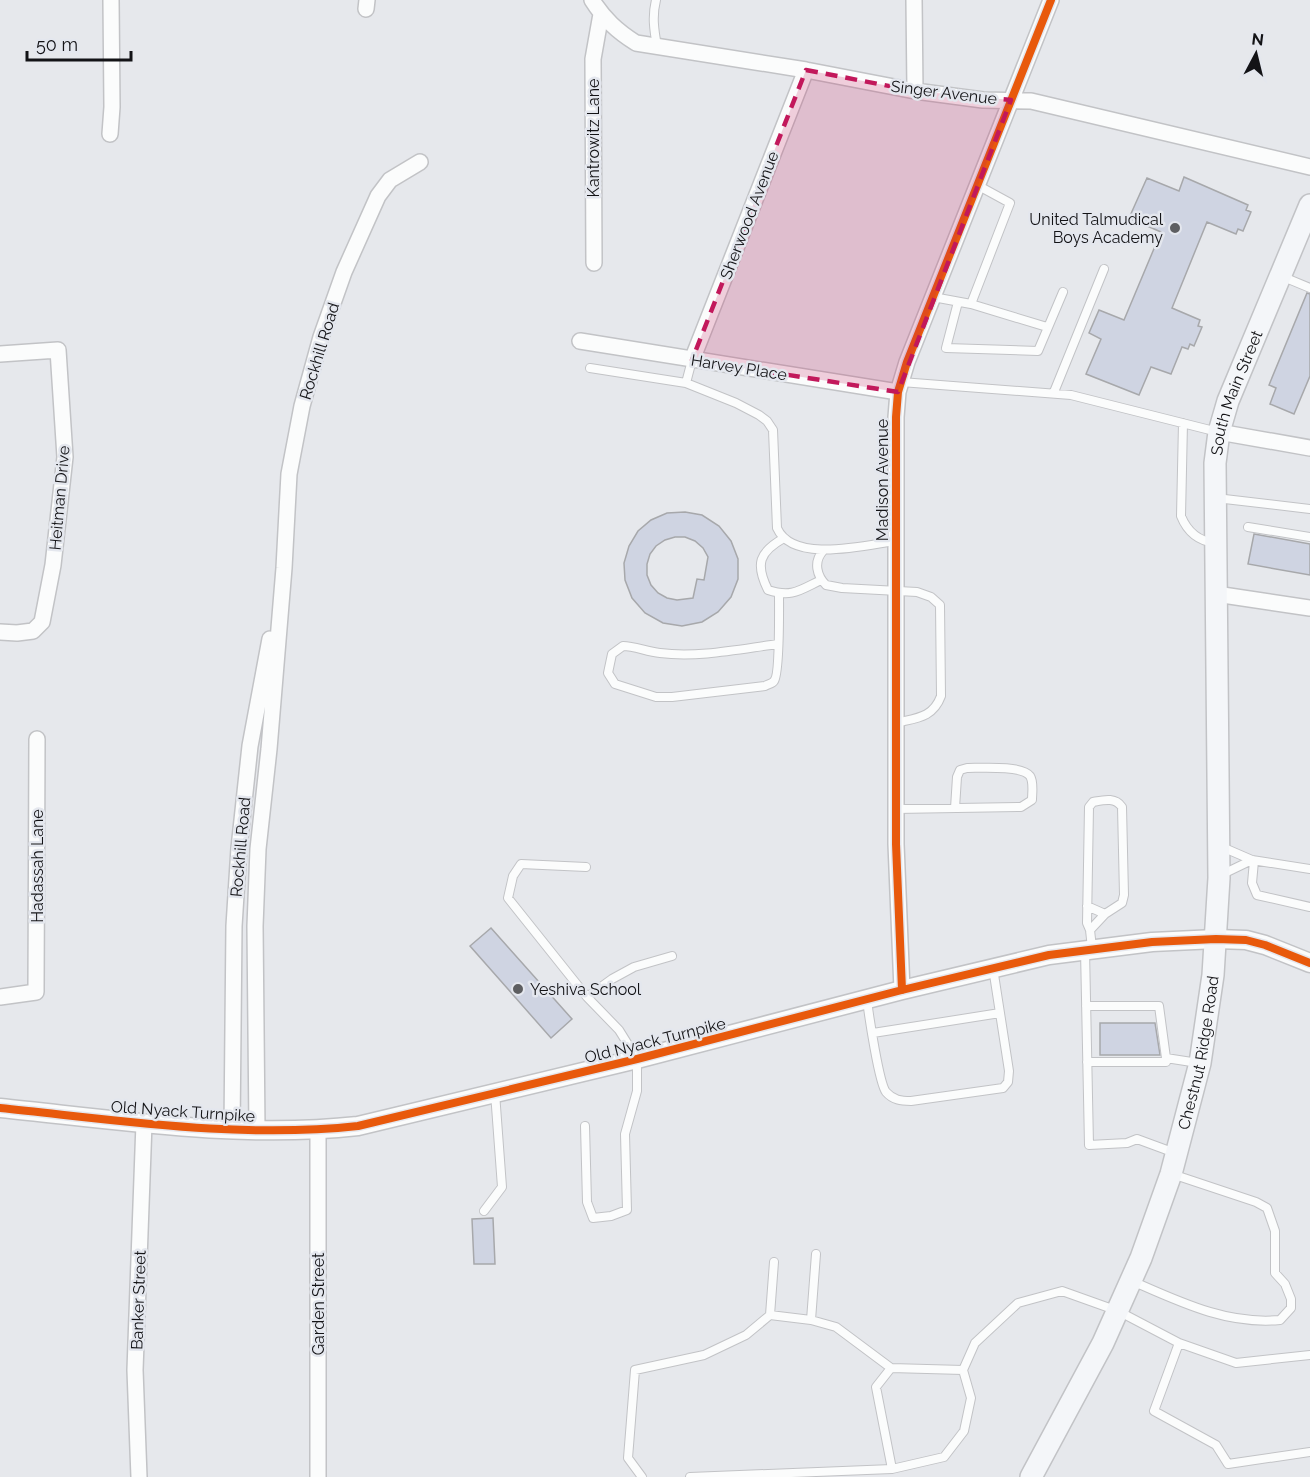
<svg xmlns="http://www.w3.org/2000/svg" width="1310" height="1477" font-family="Raleway,sans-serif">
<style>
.building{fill:#cfd4e2;stroke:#a7a8ab;stroke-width:1.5;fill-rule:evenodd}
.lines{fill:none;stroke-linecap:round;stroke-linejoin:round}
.service-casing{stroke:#c2c3c6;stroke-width:10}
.minor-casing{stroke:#c2c3c6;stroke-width:18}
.tertiary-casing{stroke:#c2c3c6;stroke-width:21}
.secondary-casing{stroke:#c2c3c6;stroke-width:24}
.service{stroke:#fbfcfc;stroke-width:8}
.minor{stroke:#fbfcfc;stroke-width:15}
.tertiary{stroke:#fbfcfc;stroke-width:18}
.secondary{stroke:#f4f6f9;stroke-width:21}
.cycleway-casing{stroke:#e4e7ee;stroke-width:11}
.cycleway{stroke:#e8590c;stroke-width:8}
.marked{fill:#c2185b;fill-opacity:0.2;stroke:#c2185b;stroke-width:4.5;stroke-dasharray:12 8;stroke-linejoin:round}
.poi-dot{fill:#5d5e61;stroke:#e4e7ee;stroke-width:2}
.labels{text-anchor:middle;stroke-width:5;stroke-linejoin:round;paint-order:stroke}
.street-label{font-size:16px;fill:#131316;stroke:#e4e7ee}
.poi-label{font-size:16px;fill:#131316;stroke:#e4e7ee;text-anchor:end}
</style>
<rect width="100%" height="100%" fill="#e6e8ec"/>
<path class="building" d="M1184,177L1248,205L1246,210L1251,212L1243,231L1238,229L1236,234L1207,222L1172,308L1200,320L1198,326L1202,327L1194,346L1190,344L1188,349L1182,347L1171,374L1151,367L1139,395L1086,374L1101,339L1089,333L1099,310L1124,320L1161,232L1129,218L1147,178L1179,191Z
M1307,293L1310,294V376L1294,414L1270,404L1276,388L1269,385Z
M685,512L702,515L719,526L731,541L738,559V579L731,597L718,612L702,622L682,626L663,623L645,613L632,598L625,580L624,563L629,546L638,531L651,520L667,513ZM675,537H685L695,541L703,548L708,557L704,580L697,579L693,598L677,600L667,598L658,593L651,585L647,575V564L650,554L656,546L665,540Z
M1254,534L1310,544V575L1248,564Z
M491,928L572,1019L551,1038L470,946Z
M1100,1023H1155L1160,1055H1100Z
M493,1218L495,1264H474L472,1219Z"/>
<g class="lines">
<g class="service-casing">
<path id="service" d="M656,0C652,16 654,30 657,46
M977,185L1010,203L971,304L1047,327
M1281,276L1310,288
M933,297L971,304
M958,302L946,348L1038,351L1063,292
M590,368L686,383L736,403L759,415L767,421L773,430L777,528C793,564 866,545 895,541
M901,382L1071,395L1218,432
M686,383L692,360
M1054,392L1104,269
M1183,423L1181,516C1187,531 1198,541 1215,543
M1216,498L1310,509
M1248,527L1310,537
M784,538C759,552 755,564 768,590C792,598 800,590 821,580
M823,551C813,562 817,576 826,585L842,588L917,592L931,597L940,605L941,696C933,718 916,718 896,723
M778,644C740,649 698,658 660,653C647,652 635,646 623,646L612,654L608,673L615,684L656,697H672L765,686C768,684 772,684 774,681C780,675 779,606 779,594
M896,809L1021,807L1032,800C1032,793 1034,782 1030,776C1022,765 981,768 967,768L960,770L957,777L955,808
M1222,847L1252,860L1310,869
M1254,861L1252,883L1257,895L1310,907
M1223,874L1252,860
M1087,906L1105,914
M1090,930L1105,914L1122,903L1124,895L1122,807C1115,797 1104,800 1093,802L1089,807L1087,923L1090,930L1092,948
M1085,950L1089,1145L1127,1143L1137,1139L1175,1153
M587,997L612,979L634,967L672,956
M867,1000C869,1016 879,1083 886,1092C893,1100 901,1101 911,1101L1003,1088L1008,1082L1009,1071L993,968
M1086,1006H1159L1166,1058L1198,1063
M873,1033L1000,1013
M1087,1062H1166V1058
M585,1126L587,1202L593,1218L611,1216L627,1210L625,1134L637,1091V1059L619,1030L587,997L508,898L513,876L521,864L586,867
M484,1211L502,1187L495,1093
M816,1254L811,1320L836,1327L891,1368L963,1370L975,1343L1018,1303L1062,1291L1118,1311L1179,1343
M774,1262L770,1315L811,1320
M1132,1281C1180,1302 1227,1325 1280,1320L1291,1308V1299L1285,1284L1275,1273V1231L1267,1208L1256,1202L1172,1174
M1310,1355L1236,1363L1179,1343L1154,1411L1216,1445L1228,1464L1310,1452
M891,1368L876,1387L892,1469
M642,1477L628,1458L635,1370L704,1355L746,1335L770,1315
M690,1477L892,1469L944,1457L964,1431L971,1398L963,1370"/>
</g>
<g class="minor-casing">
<path id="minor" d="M592,0C604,19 617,31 636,43L806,70L915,91L983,100L1031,101L1310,167
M914,0L915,91
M366,9L367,0
M110,134L112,107L111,0
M594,263L593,59L601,14
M580,341L898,392
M0,354L58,350L65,457L53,565L42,622L33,631L17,633L0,632
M692,360L806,70
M1219,432L1310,448
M1216,594L1310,608
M902,990L896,844V417L898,392L907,362L1051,0
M0,997L36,992L37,739
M232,1129L234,926L239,848L250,746L270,639
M257,1130L255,926L258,849L269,749L284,568L289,474L302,406L321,337L344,272L378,196L390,180L420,162
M318,1130V1477
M139,1477L135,1370L144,1123"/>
</g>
<g class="tertiary-casing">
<path id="tertiary" d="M0,1108C118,1120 239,1139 358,1126L637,1059L902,990L1049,955L1152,942L1216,939L1246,940L1265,945L1310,963"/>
</g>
<g class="secondary-casing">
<g id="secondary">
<path id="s1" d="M1031,1477L1103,1343L1141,1258L1171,1174L1200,1063L1213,975L1219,878L1215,463L1219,432L1228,401L1310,205"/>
</g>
</g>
<use href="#service" class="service"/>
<use href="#minor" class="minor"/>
<use href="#tertiary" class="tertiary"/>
<use href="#secondary" class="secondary"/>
<g class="cycleway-casing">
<path id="cycleway" d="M902,990L896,844V417L898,392L907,362L1051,0
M0,1108C118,1120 239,1139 358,1126L637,1059L902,990L1049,955L1152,942L1216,939L1246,940L1265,945L1310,963"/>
</g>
<use href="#cycleway" class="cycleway"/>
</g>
<path class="marked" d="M806,70L915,91L1011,100L898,392L692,360Z"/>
<g class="poi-dot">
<circle cx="1175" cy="228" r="6"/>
<circle cx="518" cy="989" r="6"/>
</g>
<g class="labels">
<g class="street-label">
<text transform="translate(944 92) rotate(7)" y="6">Singer Avenue</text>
<text transform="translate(593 138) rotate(-90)" y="6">Kantrowitz Lane</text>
<text transform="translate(749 215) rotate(-69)" y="6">Sherwood Avenue</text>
<text transform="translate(319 351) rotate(-73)" y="6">Rockhill Road</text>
<text transform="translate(739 367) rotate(9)" y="6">Harvey Place</text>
<text dy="6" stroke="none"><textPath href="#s1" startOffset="1124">South Main Street</textPath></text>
<text transform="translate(882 480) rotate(-90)" y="6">Madison Avenue</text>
<text transform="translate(59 498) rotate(-85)" y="6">Heitman Drive</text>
<text transform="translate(240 847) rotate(-85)" y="6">Rockhill Road</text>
<text transform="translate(37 866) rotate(-90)" y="6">Hadassah Lane</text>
<text transform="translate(655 1040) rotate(-14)" y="6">Old Nyack Turnpike</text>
<text dy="6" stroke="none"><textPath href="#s1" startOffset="459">Chestnut Ridge Road</textPath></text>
<text transform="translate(183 1111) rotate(4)" y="6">Old Nyack Turnpike</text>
<text transform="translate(138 1300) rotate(-88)" y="6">Banker Street</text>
<text transform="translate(318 1304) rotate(-90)" y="6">Garden Street</text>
</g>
<g class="poi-label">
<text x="1163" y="225">United Talmudical<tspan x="1163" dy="18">Boys Academy</tspan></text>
<text x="530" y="995" text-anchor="start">Yeshiva School</text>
</g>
</g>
<g transform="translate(1256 54) rotate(7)" stroke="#e4e7ee" stroke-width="4.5" paint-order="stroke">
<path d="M0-4.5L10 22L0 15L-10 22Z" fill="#131316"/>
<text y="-9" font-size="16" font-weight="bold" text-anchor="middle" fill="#131316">N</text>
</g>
<path d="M27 51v9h104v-9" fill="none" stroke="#131316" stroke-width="3"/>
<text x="36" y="51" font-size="18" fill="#131316" stroke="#e4e7ee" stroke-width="4.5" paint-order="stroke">50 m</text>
</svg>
